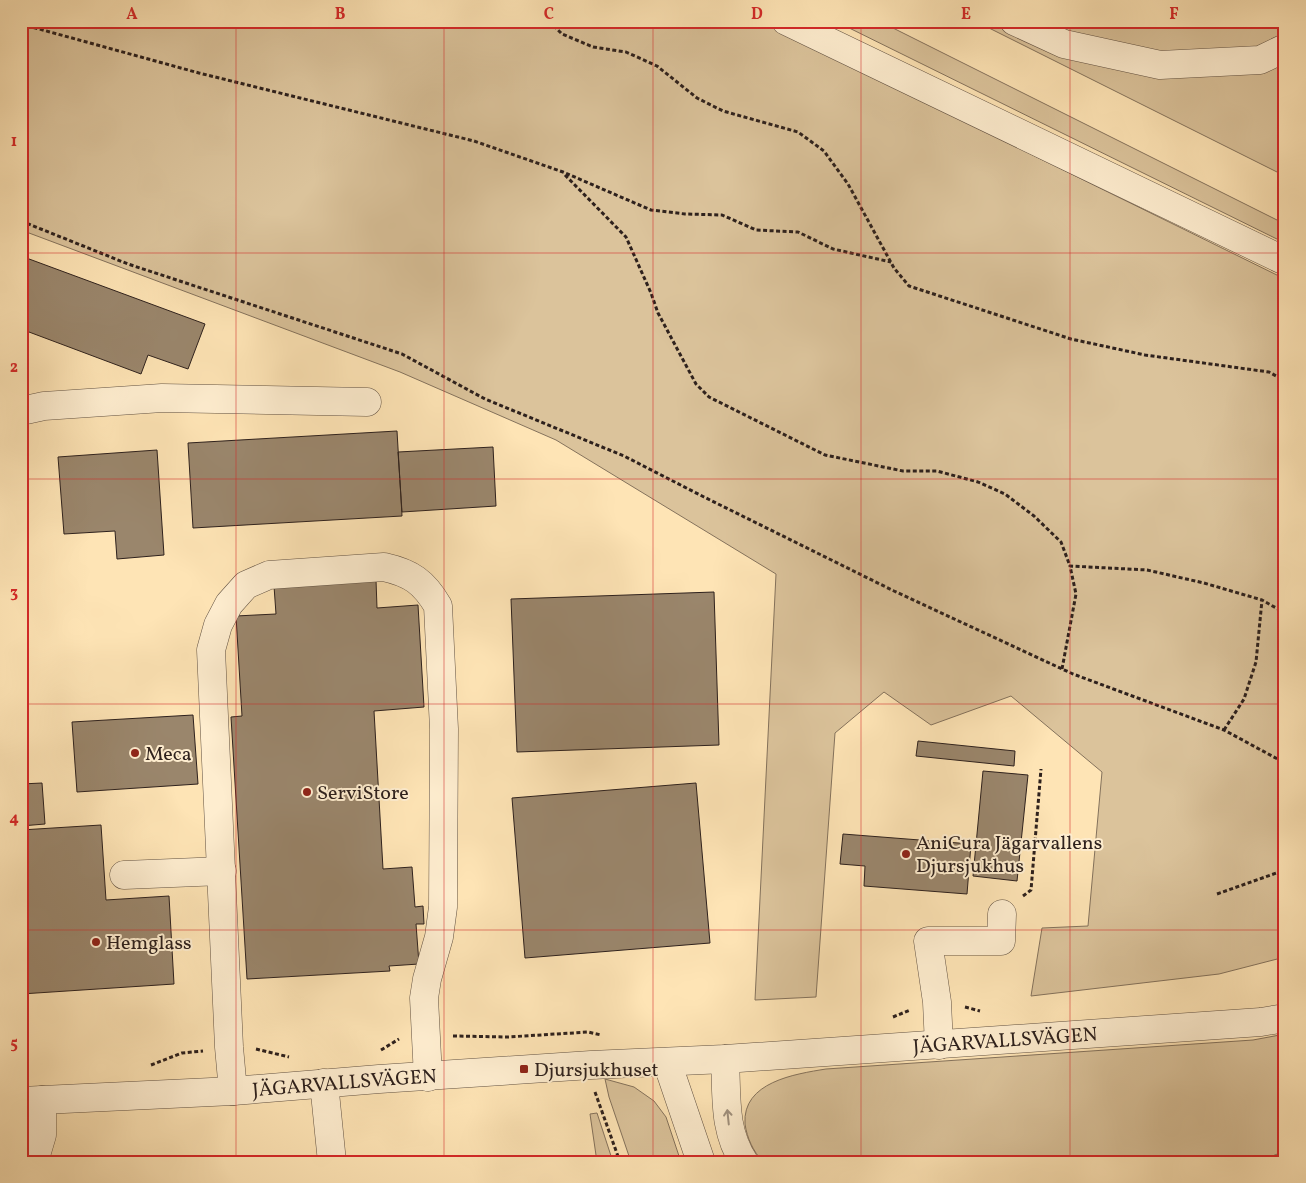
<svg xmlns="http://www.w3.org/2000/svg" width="1306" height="1183" font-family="Vollkorn,serif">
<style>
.green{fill:#dbc39b;stroke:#84725c}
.building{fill:#9a866c;stroke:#2e211d}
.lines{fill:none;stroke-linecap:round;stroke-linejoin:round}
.minor-casing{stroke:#625243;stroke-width:29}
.path{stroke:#2e211d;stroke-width:3;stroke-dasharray:4 2.5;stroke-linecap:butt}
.minor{stroke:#feedcf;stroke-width:28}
.oneway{stroke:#a0917f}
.grid{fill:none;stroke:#d62828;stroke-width:1;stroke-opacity:0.55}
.poi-dot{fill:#8f2418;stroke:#feedcf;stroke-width:2}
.labels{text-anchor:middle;stroke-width:4;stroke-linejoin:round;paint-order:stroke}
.poi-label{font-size:20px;fill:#2e211d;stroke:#feedcf;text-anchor:start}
.street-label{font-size:20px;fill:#2e211d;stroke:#feedcf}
.neatline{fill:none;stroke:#d62828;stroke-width:2}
.grid-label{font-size:16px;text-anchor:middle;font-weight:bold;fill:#d62828}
</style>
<rect width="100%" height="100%" fill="#fee4b5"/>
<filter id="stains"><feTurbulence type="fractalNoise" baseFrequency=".004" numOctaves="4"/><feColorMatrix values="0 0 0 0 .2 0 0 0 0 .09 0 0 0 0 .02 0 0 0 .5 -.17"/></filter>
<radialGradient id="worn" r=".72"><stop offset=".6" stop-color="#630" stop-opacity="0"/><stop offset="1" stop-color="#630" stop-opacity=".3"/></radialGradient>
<path class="green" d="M21,21H760L1285,279V957L1219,974L1031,996L1042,928L1088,926L1102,772L1011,696L931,725L884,692L835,733L816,997L755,1000L776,574L556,440L400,372L21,230Z
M835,21H879L1285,224V243Z
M975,21H1285V176Z
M1285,1034V1151L1257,1162H763C753,1151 747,1138 745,1124C742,1082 795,1074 826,1069L1253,1040Z
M605,1079L634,1087L654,1101L666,1117L681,1162H631L609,1097Z
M597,1113L613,1162H597L590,1114Z"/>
<path class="building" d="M21,256L205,324L188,369L148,355L141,374L21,329Z
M397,431L402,516L193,528L188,443Z
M493,447L496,506L402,512L398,452Z
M157,450L164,555L117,559L115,531L64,534L58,457Z
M376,580L377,608L418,605L424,707L374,711L383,869L412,867L415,907L423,906L424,924H416L419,964L389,966L390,971L247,979L231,717L242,716L236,616L276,614L274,586Z
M714,592L719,745L517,752L511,599Z
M193,715L198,784L77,792L72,722Z
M918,741L1015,751L1014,766L916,756Z
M983,771L1028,775L1017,881L973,876Z
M42,783L45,824L21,826V784Z
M696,783L710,943L525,958L512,798Z
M101,825L106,900L169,896L174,984L21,994V830Z
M843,834L971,844L967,894L864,886L865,866L840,864Z"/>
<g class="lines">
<g class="minor-casing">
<g id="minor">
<path d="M786,21L1285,261"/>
<path d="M1014,21L1064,44L1160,65L1260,60L1285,48"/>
<path d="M21,411L44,406L162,398L367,402"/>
<path d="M124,875L222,871"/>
<path d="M939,1045L937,1002L928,941H1001L1002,914"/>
<path d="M725,1059C727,1096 723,1130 744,1162"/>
<path d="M667,1062L701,1162"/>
<path d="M324,1083L332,1162"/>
<path d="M233,1091L229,1047L211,650L218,625L229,604L246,585L269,575L384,567C411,573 424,582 438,606L444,729L443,907L439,937L427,979L424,998L428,1077"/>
<path id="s1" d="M21,1101L233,1091L379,1079L591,1065L725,1059L1261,1022L1285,1018"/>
<path d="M34,1162L42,1135V1100"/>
</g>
</g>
<path class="path" d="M549,21L562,34L593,47L626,52L657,66L697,98L723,111L798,132L824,151L848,184L894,268L909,286L1071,339L1145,355L1269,372L1285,381
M21,24L199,73L474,141L563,172L651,210L685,214L722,215L756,230L798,232L833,249L891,262
M565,175L626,237L651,293L658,313L696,384L709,397L825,455L903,471H937L978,482L1005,494L1034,516L1061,542L1070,566
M21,221L128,264L402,354L485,399L624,456L704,497L894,591L1073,674L1224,730L1285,763
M1062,669L1076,594L1070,566L1147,570L1204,583L1262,600L1285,613
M1224,730L1244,699L1256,662L1262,600
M1217,894L1285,870
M1023,896L1031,890L1041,769
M965,1007L980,1011
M893,1017L910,1010
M453,1036L508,1037L588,1032L601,1035
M256,1049L289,1057
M381,1050L399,1039
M151,1065L182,1053L203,1051
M595,1092L620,1162"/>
<use href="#minor" class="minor"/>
</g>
<defs><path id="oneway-shaft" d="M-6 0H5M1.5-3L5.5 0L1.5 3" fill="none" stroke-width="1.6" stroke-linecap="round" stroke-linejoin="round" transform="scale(1.25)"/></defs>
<use class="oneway" href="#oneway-shaft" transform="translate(728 1117) rotate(-96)"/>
<path class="grid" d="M236,21V1162M444,21V1162M653,21V1162M861,21V1162M1070,21V1162M21,253H1285M21,479H1285M21,704H1285M21,930H1285"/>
<g class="poi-dot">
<circle cx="135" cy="753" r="5"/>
<circle cx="307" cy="792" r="5"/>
<circle cx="906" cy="854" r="5"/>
<circle cx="96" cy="942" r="5"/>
<rect x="519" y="1064" width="10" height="10" rx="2.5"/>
</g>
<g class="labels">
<g class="poi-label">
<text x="145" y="760">Meca</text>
<text x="317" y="799">ServiStore</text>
<text x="916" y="849">AniCura Jägarvallens<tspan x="916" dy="23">Djursjukhus</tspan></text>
<text x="106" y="949">Hemglass</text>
<text x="534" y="1076">Djursjukhuset</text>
</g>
<g class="street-label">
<text dy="7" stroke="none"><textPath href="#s1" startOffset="986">JÄGARVALLSVÄGEN</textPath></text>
<text dy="7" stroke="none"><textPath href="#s1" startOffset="324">JÄGARVALLSVÄGEN</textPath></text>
</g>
</g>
<rect width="1306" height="1183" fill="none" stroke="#fee4b5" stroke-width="55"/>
<rect x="28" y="28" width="1250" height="1128" class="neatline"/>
<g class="grid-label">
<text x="132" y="19">A</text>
<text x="340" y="19">B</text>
<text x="549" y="19">C</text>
<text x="757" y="19">D</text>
<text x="966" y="19">E</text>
<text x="1174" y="19">F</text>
<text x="14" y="146">1</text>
<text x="14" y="372">2</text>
<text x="14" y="597">3</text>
<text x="14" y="823">4</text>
<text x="14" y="1048">5</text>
</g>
<rect width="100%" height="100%" filter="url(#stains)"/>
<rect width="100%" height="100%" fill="url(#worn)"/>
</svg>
